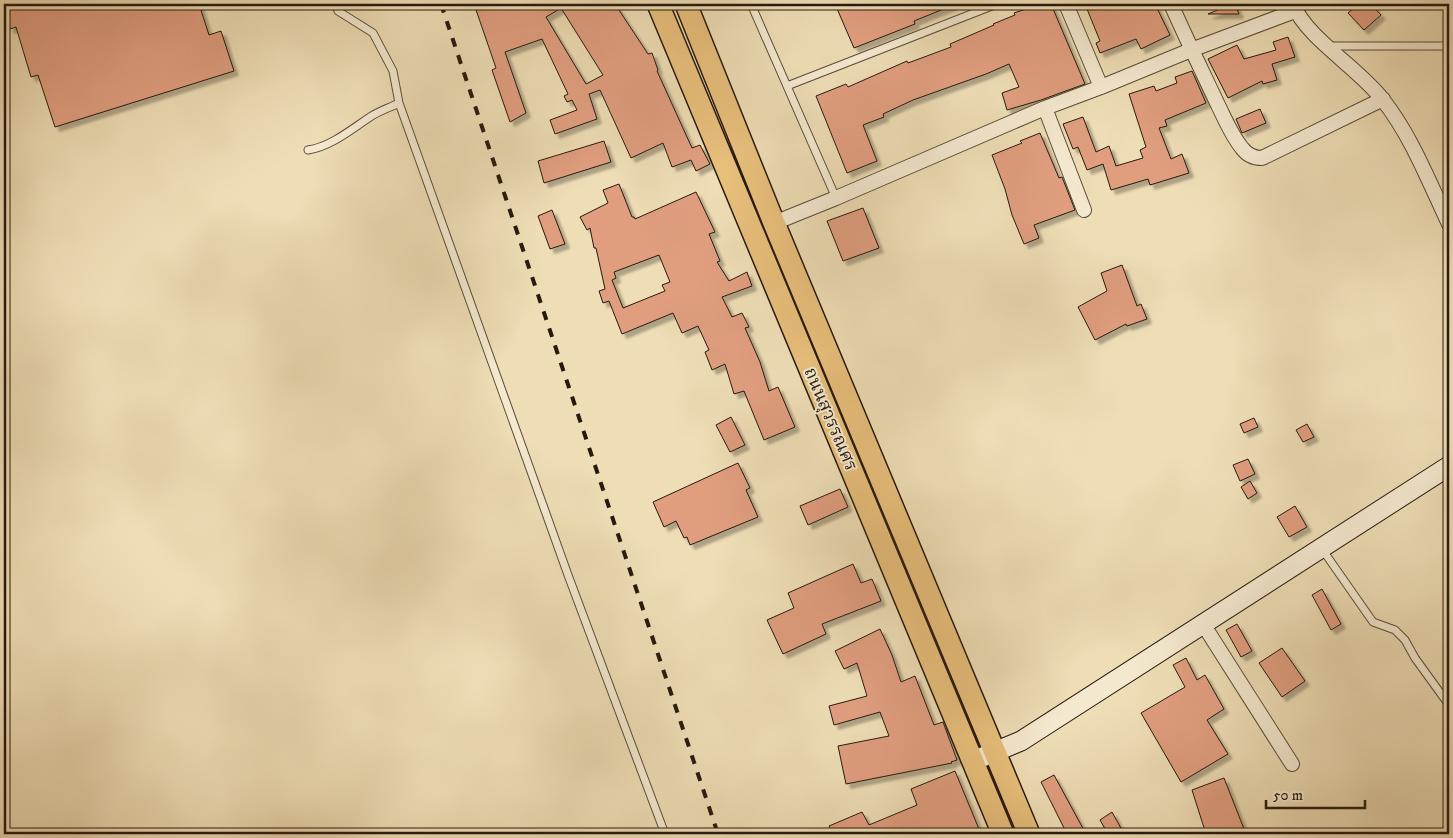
<svg xmlns="http://www.w3.org/2000/svg" width="1453" height="838" font-family="'IM FELL DW Pica','Noto Serif Thai',serif">
<style>
.building{fill:#e09e7f;stroke:#261a0f;fill-rule:evenodd;filter:url(#shadow)}
.lines{fill:none;stroke-linecap:round;stroke-linejoin:round}
.lane-casing{stroke:#584b38;stroke-width:9}
.street-casing{stroke:#584b38;stroke-width:16}
.secondary-casing{stroke:#261a0f;stroke-width:21}
.primary-casing{stroke:#261a0f;stroke-width:24}
.lane{stroke:#f4e9cf;stroke-width:7}
.street{stroke:#f4e9cf;stroke-width:14}
.secondary{stroke:#f4e9cf;stroke-width:19}
.primary{stroke:#e7be7a;stroke-width:21}
.rail{stroke:#261a0f;stroke-width:4;stroke-dasharray:9 9;stroke-linecap:butt}
.labels{text-anchor:middle;stroke-width:4;stroke-linejoin:round;paint-order:stroke}
.street-label{font-size:18px;fill:#261a0f;stroke:#f4e9cf}
</style>
<defs>
<filter id="shadow"><feDropShadow dx="4.5" dy="4.5" stdDeviation="1" flood-color="#0004"/></filter>
</defs>
<rect width="100%" height="100%" fill="#eeddb5"/>
<filter id="stains"><feTurbulence type="fractalNoise" baseFrequency=".004" numOctaves="4"/><feColorMatrix values="0 0 0 0 .2 0 0 0 0 .09 0 0 0 0 .02 0 0 0 .5 -.17"/></filter>
<radialGradient id="worn" r=".72"><stop offset=".6" stop-color="#630" stop-opacity="0"/><stop offset="1" stop-color="#630" stop-opacity=".3"/></radialGradient>
<path class="building" d="M4,4H199L209,35L221,31L234,71L55,127L38,75L31,77L16,27L10,29Z
M474,4H615L648,54L652,53L658,70L657,71L692,148L700,145L710,164L696,171L691,160L672,167L663,143L631,158L600,90L589,94L597,119L555,134L550,120L577,110L572,100L567,102L564,96L568,94L542,39L505,52L526,113L510,122L492,70L496,68ZM561,8L603,75L586,84L546,17Z
M835,4H956L914,21L915,24L854,48Z
M1041,4H1051L1085,84L1041,100L1007,110L1002,93L1019,87L1009,64L986,74L913,100L883,114L884,117L863,125L877,161L847,173L816,96L846,84L848,87L907,61L908,63L951,47L950,44L994,25L993,24L1015,15L1014,13Z
M1085,4H1155L1170,35L1141,49L1136,39L1100,53L1096,43L1100,41Z
M1231,4H1235L1239,14H1208Z
M1358,4H1371L1381,15L1364,30L1348,13Z
M1288,37L1295,57L1272,64L1277,80L1263,84L1262,81L1228,98L1208,59L1237,45L1244,59L1276,50L1273,42Z
M1192,71L1206,103L1165,120L1167,126L1159,128L1171,159L1182,154L1189,173L1150,185L1148,179L1111,190L1103,164L1087,170L1078,147L1073,149L1063,124L1083,117L1096,152L1109,146L1116,166L1143,158L1140,150L1146,147L1129,94L1154,86L1156,91L1177,83L1175,77Z
M1260,109L1266,123L1242,133L1236,119Z
M1040,133L1059,178L1062,177L1075,210L1034,225L1039,238L1024,244L1012,215L1005,189L992,155L1022,143L1020,141Z
M604,141L611,162L544,183L538,161Z
M619,184L632,217H634L635,219L696,192L715,232L709,234L720,261L717,262L729,281L747,272L752,286L722,297L732,317L742,313L749,327L745,328L760,362L769,391L778,387L795,427L764,440L744,391L734,394L725,364L712,370L705,352L709,350L698,326L682,333L673,313L622,334L609,301L603,303L599,291L605,289L596,248H594L590,228L587,230L580,217L608,203L603,190ZM659,255L670,282L662,285L665,291L623,308L612,280L616,278L614,272Z
M863,208L879,248L843,261L827,221Z
M552,210L565,244L550,249L538,216Z
M1122,265L1137,306L1141,304L1147,319L1127,326L1126,324L1095,340L1078,307L1107,291L1101,273Z
M731,417L745,445L730,452L716,425Z
M1254,418L1258,427L1244,433L1240,424Z
M1307,424L1314,437L1303,442L1296,430Z
M1248,459L1255,474L1240,481L1233,465Z
M738,463L750,488L746,490L758,517L690,545L687,537L684,538L676,521L664,527L653,502Z
M1250,481L1257,493L1248,499L1241,487Z
M840,489L848,507L808,525L800,506Z
M1295,506L1307,527L1289,537L1277,517Z
M853,564L861,583L872,579L881,601L822,624L826,634L783,654L767,620L794,608L788,593Z
M1322,589L1341,624L1331,630L1312,595Z
M1237,624L1252,651L1241,657L1226,630Z
M880,629L892,655L901,682L915,676L934,725L943,722L957,760L951,762L952,763L846,784L838,746L889,736L880,712L834,725L829,706L867,696L857,663L844,669L835,651Z
M1282,648L1305,681L1282,697L1259,663Z
M1186,658L1197,680L1205,675L1224,709L1207,720L1228,754L1181,782L1141,713L1185,687L1173,665Z
M955,771L981,834H833L829,826L862,812L869,825L917,805L911,789Z
M1054,775L1086,834H1067L1041,782Z
M1224,778L1246,834H1206L1192,790Z
M1112,812L1122,830L1114,834H1108L1100,820Z"/>
<g class="lines">
<g class="lane-casing">
<path id="lane" d="M751,4L836,198
M1327,46H1449
M787,86L997,4
M399,103L568,575L665,834
M308,150C330,147 352,129 370,117C379,111 389,108 399,103L393,71L373,33L338,11L336,4
M1322,549L1373,622L1395,630L1405,640L1415,658L1449,705"/>
</g>
<g class="street-casing">
<path id="street" d="M1066,4L1101,87
M1171,4C1186,38 1202,71 1218,105C1225,119 1232,136 1242,148C1247,155 1253,158 1262,158L1383,99
M1293,4C1307,39 1359,68 1383,100C1412,137 1429,182 1449,224
M1045,108L1084,210
M774,223L836,198L1045,108L1101,87L1191,50L1295,11
M1203,624L1292,764"/>
</g>
<g class="secondary-casing">
<path id="secondary" d="M973,761L1021,741L1449,466"/>
</g>
<g class="primary-casing">
<path id="primary" d="M658,4L1003,834
M686,4L774,223L1029,834"/>
</g>
<use href="#lane" class="lane"/>
<use href="#street" class="street"/>
<use href="#secondary" class="secondary"/>
<use href="#primary" class="primary"/>
<path class="rail" d="M441,4L718,834"/>
</g>
<g class="labels">
<g class="street-label">
<text transform="translate(831 419) rotate(67)" y="6">ถนนสุวรรณศร</text>
</g>
</g>
<rect width="1453" height="838" fill="none" stroke="#eeddb5" stroke-width="20"/>
<rect x="5" y="5" width="1443" height="828" fill="none" stroke="#261a0f" stroke-width="2.5"/>
<rect x="10" y="10" width="1433" height="818" fill="none" stroke="#261a0f"/>
<path d="M1266 800v8h99v-8" fill="none" stroke="#261a0f" stroke-width="2.5"/>
<text x="1273" y="800" font-size="15" fill="#261a0f" stroke="#f4e9cf" stroke-width="4" paint-order="stroke">50 m</text>
<rect width="100%" height="100%" filter="url(#stains)"/>
<rect width="100%" height="100%" fill="url(#worn)"/>
</svg>
